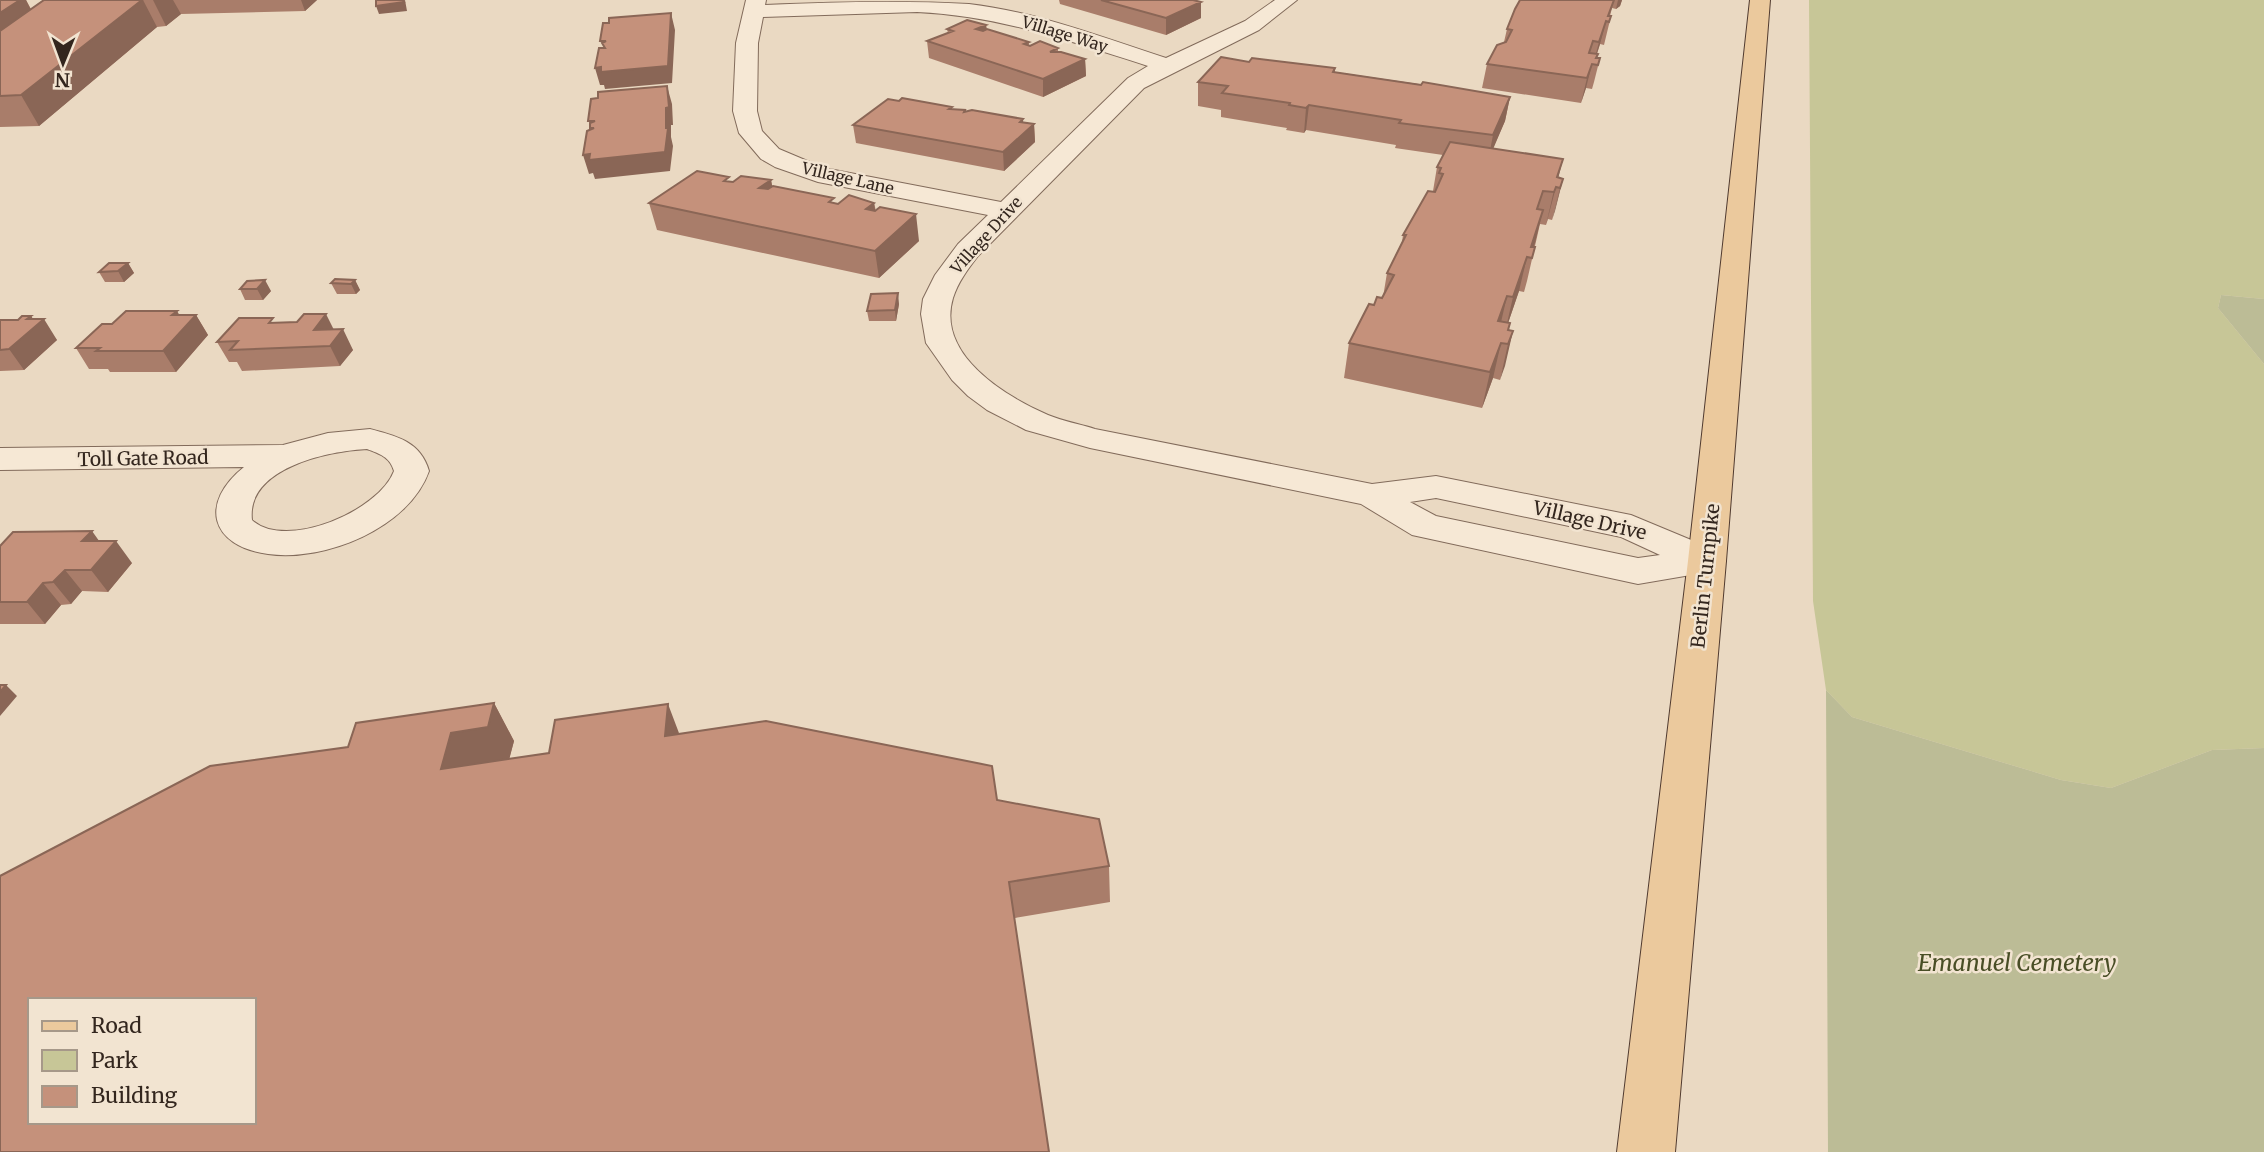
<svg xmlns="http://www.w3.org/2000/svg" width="2264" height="1152" font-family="Merriweather,serif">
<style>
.green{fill:#c7c697}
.cemetery{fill:#bcbc96}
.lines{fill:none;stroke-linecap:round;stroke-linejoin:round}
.minor-casing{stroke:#826b5b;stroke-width:2}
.major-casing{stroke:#503a2f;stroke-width:2}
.minor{fill:#f6e8d5;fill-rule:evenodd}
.major{fill:#ebc99d;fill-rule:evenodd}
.wall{fill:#a97d6a}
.shaded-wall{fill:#8a6656}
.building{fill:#c5917b;stroke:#8a6656;stroke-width:2;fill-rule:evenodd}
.labels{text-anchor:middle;stroke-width:5;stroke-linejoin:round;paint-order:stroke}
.far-street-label{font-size:16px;fill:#33261e;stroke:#f2e4d1}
.street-label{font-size:19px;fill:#33261e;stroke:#f2e4d1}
.near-park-label{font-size:23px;font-style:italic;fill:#494e26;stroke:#f2e4d1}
</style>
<rect width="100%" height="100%" fill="#ead9c2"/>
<path class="green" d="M1809,0H2264V299L2221,295L2218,308L2264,364V748L2212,750L2111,788L2061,780L1852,717L1826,690L1813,601Z"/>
<path class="cemetery" d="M2221,295L2264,299V364L2218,308Z
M1826,690L1852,717L2061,780L2111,788L2212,750L2264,748V1152H1828Z"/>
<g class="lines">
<g class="minor-casing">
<path id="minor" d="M746,0H766L765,5C833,2 901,0 969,4C1037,12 1101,37 1166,58L1245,21L1275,0H1297L1259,30L1144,88L978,256C968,269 958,282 953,298C936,355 1005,396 1048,415C1062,421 1080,424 1095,429L1372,484L1436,476L1631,515L1720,552L1726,561L1720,570L1638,584L1412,535L1361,504L1090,448L1026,430L987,410L968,396L952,380L926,343L921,314L923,299L935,275L958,244L988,215L818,182L775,167L761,159L739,133L733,111L736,43ZM917,12C1001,16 1070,41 1148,66L1128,78L1001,202L824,168L779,149L762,131L757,111L758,43L763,17ZM1436,498L1621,537L1660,555L1638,558L1436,516L1410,502Z
M370,429C397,436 421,442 429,471C409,528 325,562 268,554C210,546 199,503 244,467L0,470V448L283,445L328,433ZM367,449C380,454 390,457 394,471C379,511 286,551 252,520C246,468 328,451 367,449Z"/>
</g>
<g class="major-casing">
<path id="major" d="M1750,0H1770L1726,561L1675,1152H1617L1688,561Z"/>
</g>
<use href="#minor" class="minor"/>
<use href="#major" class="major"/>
</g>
<path class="wall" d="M0,0H26L31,9L44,0H317L305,11L181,14L166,26L157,27L39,126L0,127Z
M1059,0H1194L1201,18L1166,35L1060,4Z
M1520,0H1622L1620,6L1616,9L1612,8L1610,16H1611L1604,45L1600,44L1597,54V58H1600L1594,82L1592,89L1586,88L1581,103L1482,88L1487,64L1504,42L1507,29Z
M986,25L987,30L1029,42V46L1058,48V52L1085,59L1086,76L1043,97L929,58L927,41L948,33L947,29Z
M1249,62L1335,68V72L1510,97L1505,121L1493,148L1558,178L1563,179L1552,220L1548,219L1546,225L1540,224L1527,281L1524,292L1519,291L1508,323V330L1513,331L1500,380L1493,378L1482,408L1344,378L1349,343L1374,305L1383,297L1387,273L1402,242L1403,235L1433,191L1437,167L1443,155L1395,148L1396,145L1306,130L1304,133L1286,130L1287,128L1221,117V110L1198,106V82Z
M952,110H965L966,112L1034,124L1035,142L1004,171L856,143L853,125Z
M771,180L772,186L835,203H874L876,211L919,241L879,278L657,230L649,203L731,182Z
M128,263L134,273L124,282H105L99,272Z
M355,280L360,290L356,294H337L331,283Z
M247,281L271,291L263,300H245L240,289Z
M899,304L896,321H869L867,311Z
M180,315H196L208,335L176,372H110L108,369H89L76,348L112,324Z
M31,316L33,319L57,340L24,370L0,371V320H18Z
M276,322L334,329L353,350L340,366L242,371L237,362H229L217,342Z
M0,546L132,563L108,592L82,591L71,604L61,605L45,624H0Z
M494,703L514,741L509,759L679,734L997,800L1109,866L1110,902L1015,918L348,747Z"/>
<path class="shaded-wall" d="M20,0H26L33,14L0,36V13Z
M142,0H143L157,27L39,126L21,95Z
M153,0H173L181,14L166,26Z
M301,0H317L305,11Z
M405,0L407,11L379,14L376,6Z
M1618,0H1622L1620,6L1616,9Z
M1201,2V18L1166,35V18Z
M671,13L675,30L672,83L605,89L604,85H600L595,68Z
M1606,21L1600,44L1593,65L1599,42Z
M986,25L988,42L976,29Z
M1085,59L1086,76L1043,97V79Z
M1592,64L1586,88L1581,103L1587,78Z
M667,86L672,104L673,125H671V137L673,146L670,171L595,179L593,173L589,174L583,155L590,154L666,128Z
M1510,97L1505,121L1488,161L1493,135Z
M1309,105L1306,130L1304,133L1306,108Z
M1023,119L1024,133L1034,124L1035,142L1004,171L1003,152L1020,122Z
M1563,159L1555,191L1546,225L1557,177Z
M1563,179L1555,211L1552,220L1560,188Z
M771,180L776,206L759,188Z
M874,203L878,229L866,209Z
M1543,210L1535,243L1530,258L1531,247Z
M916,214L919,241L879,278L875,251Z
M1527,257L1519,291L1505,332L1513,297Z
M128,263L134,273L124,282L118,271Z
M265,280L271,291L263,300L257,289Z
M355,280L360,290L356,294L351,284Z
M898,293L899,304L896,321L895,310Z
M1507,296L1499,331L1498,321Z
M177,311L186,326L196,315L208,335L176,372L163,351L172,315Z
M326,314L336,334L314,330Z
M31,316L37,325L44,319L57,340L24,370L9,349L27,319Z
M343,329L353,350L340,366L330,346Z
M1513,331L1505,366L1500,380L1508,344Z
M1501,343L1493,378L1482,408L1490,372Z
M92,531L107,552L116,541L132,563L108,592L91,570L82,541Z
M65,570L82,591L71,604L53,582Z
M43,583L61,605L45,624L27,602Z
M6,685L17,696L0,716V692Z
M494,703L514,741L508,764L441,769L451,733Z
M668,704L682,741L665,736Z"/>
<path class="building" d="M0,0H20L0,13Z
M44,0H142L21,95L0,96V31Z
M376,0H403L404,2L376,6Z
M1101,0H1193L1201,2L1166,18Z
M1520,0H1614L1608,16H1611L1609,22L1606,21L1599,42L1593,41L1589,53L1598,54L1596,58H1600L1598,65L1592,64L1587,78L1487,64L1497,45L1506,42L1512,30L1507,29L1515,9Z
M671,13L668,66L601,72V67L595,68L599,48H605L602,43L606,41H600L603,23H609V18Z
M967,20L986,25L976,29L983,31L987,29L1029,42L1024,44L1030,46L1040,41L1058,48L1050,52H1061L1085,59L1043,79L927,41L953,31L947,29Z
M1221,57L1249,62L1252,58L1335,68L1333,72L1421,85L1423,82L1510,97L1493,135L1399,123L1401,120L1309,105L1306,108L1289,105L1290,103L1222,93L1228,86L1198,82Z
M667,86L669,107L666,108V128H668L665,152L589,160L590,154L583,155L587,131L594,128H590V123L595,121H588L591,99L598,98V92Z
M902,98L952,107L949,109L965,110L964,112L972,110L1023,119L1020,122L1034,124L1003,152L853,125L888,99L899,101Z
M1450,142L1563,159L1557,177L1563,179L1560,188L1556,187L1554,192L1543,191L1537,209L1543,210L1531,247H1535L1532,258L1527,257L1513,297L1507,296L1498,321L1510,323L1508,330L1513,331L1508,344L1501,343L1490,372L1349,343L1369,304L1374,305L1377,297L1382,298L1394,275L1387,273L1406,235H1403L1428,191L1435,192L1443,174L1439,173L1441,168L1437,167Z
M697,171L729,177L724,181L733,182L741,176L771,180L759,188L768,189L773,186L834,198L829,202L838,204L849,195L874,203L866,209L875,211L880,207L916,214L875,251L649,203Z
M109,263H128L118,271L99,272Z
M335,279L355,280L351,284L331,283Z
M265,280L257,289H240L247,281Z
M898,293L895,310L867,311L871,294Z
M126,311H177L172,315H196L163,351H96L100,348H76L102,324H112Z
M304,314H326L314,330L343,329L330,346L230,350L238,341L217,342L239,318H273L269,323L297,322Z
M22,316H31L27,319H44L9,349L0,350V320H18Z
M92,531L82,541H116L91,570H65L53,582L43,583L27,602H0V546L13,532Z
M0,685H6L0,692Z
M494,703L488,727L451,733L441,769L549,753L555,720L668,704L665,736L766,721L992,766L997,800L1099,819L1109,866L1009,882L1049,1152H0V876L210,766L348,747L356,723ZM30,1000H254V1122H30Z"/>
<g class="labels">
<g class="far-street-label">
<text transform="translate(1065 34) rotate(17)" y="6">Village Way</text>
<text transform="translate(848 178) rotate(13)" y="6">Village Lane</text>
<text transform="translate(986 235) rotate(-48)" y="6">Village Drive</text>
</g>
<g class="street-label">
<text transform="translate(143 458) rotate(-1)" y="7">Toll Gate Road</text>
<text transform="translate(1590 520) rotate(13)" y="7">Village Drive</text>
<text transform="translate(1705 576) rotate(-84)" y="7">Berlin Turnpike</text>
</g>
<g class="near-park-label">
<text x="2017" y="971">Emanuel Cemetery</text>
</g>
</g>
<rect x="28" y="998" width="228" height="126" fill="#f2e4d1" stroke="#a69889" stroke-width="2"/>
<rect x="42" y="1021" width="35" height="10" fill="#ebc99d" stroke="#a69889" stroke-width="2"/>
<text x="91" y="1033" font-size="21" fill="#33261e">Road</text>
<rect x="42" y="1050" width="35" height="21" fill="#c7c697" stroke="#a69889" stroke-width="2"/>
<text x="91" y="1068" font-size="21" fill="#33261e">Park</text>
<rect x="42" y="1086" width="35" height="21" fill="#c5917b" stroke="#a69889" stroke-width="2"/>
<text x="91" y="1103" font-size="21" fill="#33261e">Building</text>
<g transform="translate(63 63) rotate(181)" stroke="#f2e4d1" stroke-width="5" paint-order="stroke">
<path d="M0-5L12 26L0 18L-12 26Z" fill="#33261e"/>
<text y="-10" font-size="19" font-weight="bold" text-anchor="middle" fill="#33261e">N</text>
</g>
</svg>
